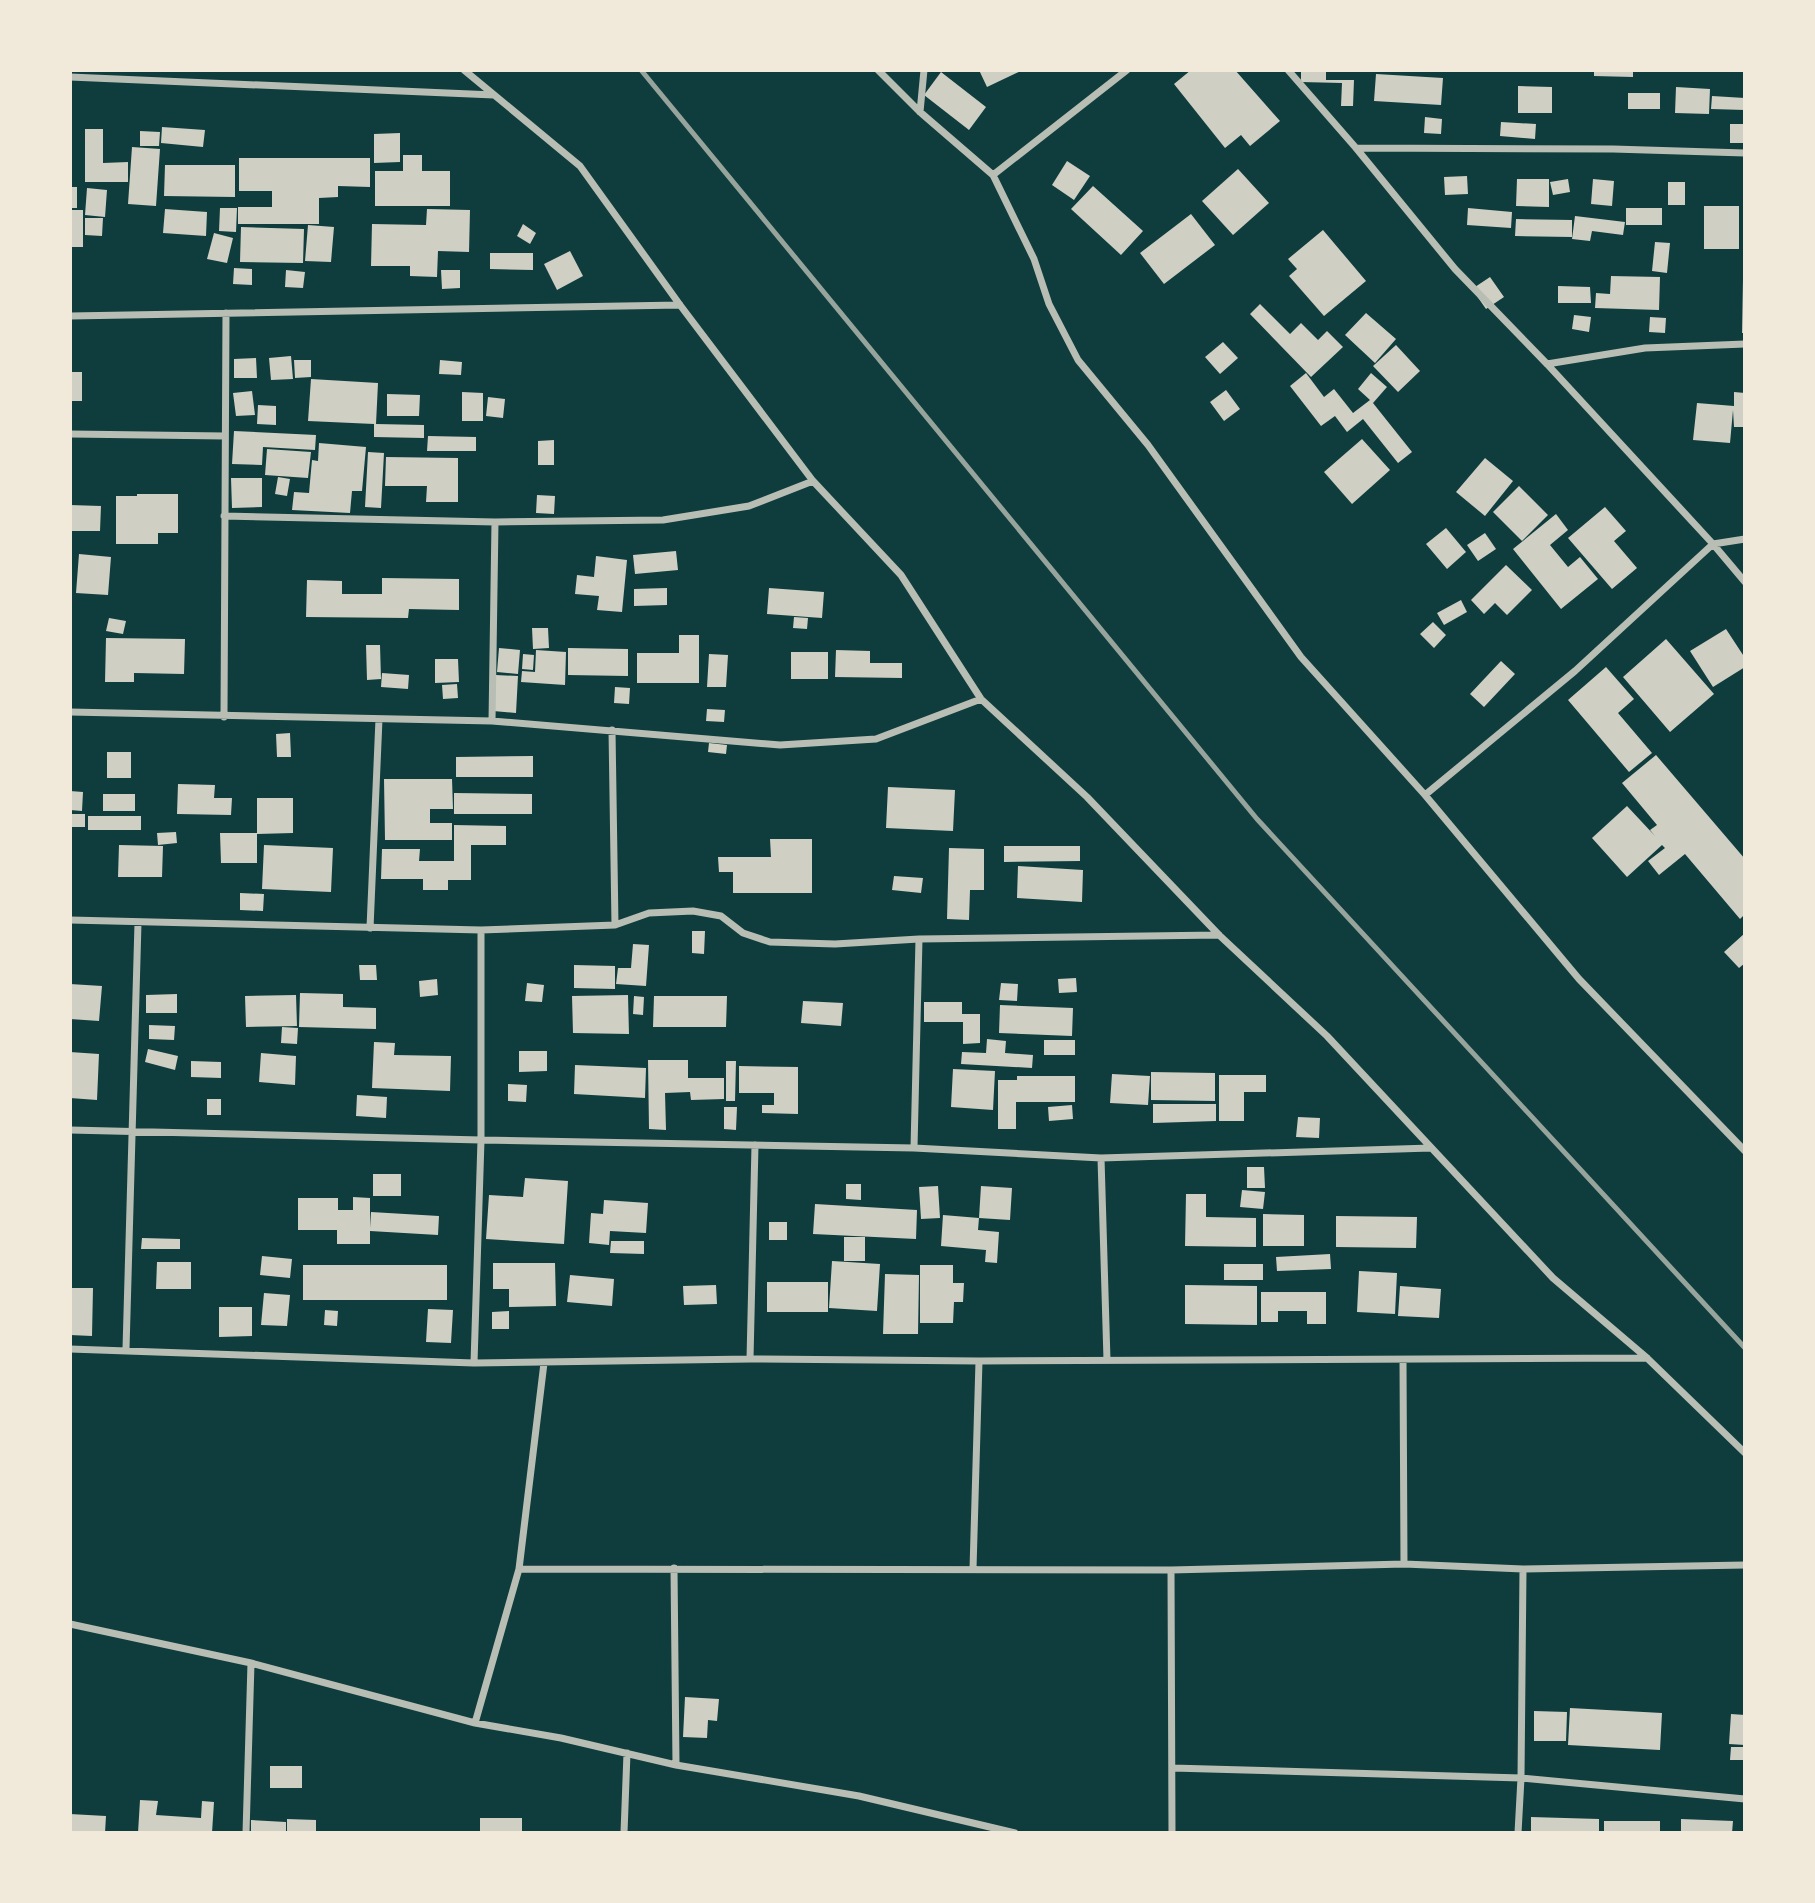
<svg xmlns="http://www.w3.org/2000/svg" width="1815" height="1903" font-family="Manrope,sans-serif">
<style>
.building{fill:#cfcfc3}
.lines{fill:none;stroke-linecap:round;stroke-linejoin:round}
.minor{stroke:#b8beb3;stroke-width:7}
.rail{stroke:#97a49c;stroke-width:5}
</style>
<rect width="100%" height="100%" fill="#0f3d3e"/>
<path class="building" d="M979,70H1023L987,87Z
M1191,70H1235L1280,121L1250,146L1241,135L1225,148L1174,84Z
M1301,70H1326V80H1354L1353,106H1341L1342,83L1301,82Z
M1594,70H1633V77L1594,76Z
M941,72L986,107L969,130L924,95Z
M1376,74L1443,78L1441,105L1374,101Z
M1518,86L1552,87V113H1518Z
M1676,87L1710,89L1709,114L1675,113Z
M1628,93H1660V109H1628Z
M1712,96L1745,98V110L1711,109Z
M1425,117L1442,119L1441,134L1424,133Z
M1501,122L1536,124L1535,139L1500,136Z
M1730,124H1745V143H1730Z
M162,127L205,130L203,147L161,143Z
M85,129H103V163L128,162V182H85Z
M140,131L160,132L159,146H140Z
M400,133V162L374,163V134Z
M132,147L160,149L156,206L128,204Z
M403,155H422V171H450V206H375V171H403Z
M239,158H370V187L338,186V197L319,198V224H238V207H272V191H239Z
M1067,161L1090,176L1074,200L1052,185Z
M165,165H235V197L164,196Z
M1238,169L1269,203L1233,235L1202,201Z
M1467,176L1468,194L1445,195L1444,177Z
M1517,179H1549V207L1516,206Z
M1568,179L1570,192L1553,195L1550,182Z
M1593,179L1614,181L1612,206L1591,204Z
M1668,182H1685V205H1668Z
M1093,186L1143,231L1121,255L1071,209Z
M70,187H77V208H70Z
M87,188L107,190L105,217L85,215Z
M1704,206H1739V249H1704Z
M220,208H237L236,232L219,231Z
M1468,208L1512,212L1511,228L1467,225Z
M1626,208H1662V225H1626Z
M165,209L207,212L206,236L163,233Z
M427,209L470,210L469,252L438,251L437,277L410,276V266H371L372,224L426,225Z
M70,210H83V247H70Z
M1191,214L1215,245L1164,284L1140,253Z
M1575,216L1625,222L1623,235L1592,231L1590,241L1572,239Z
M85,218H103L102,236L85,235Z
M1516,219L1572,220V237L1515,236Z
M523,224L536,233L530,244L517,236Z
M308,225L334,227L331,262L305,261Z
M241,227L304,229L303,263L240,262Z
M1323,230L1366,281L1324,316L1289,276L1297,269L1288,259Z
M214,233L233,238L227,263L207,259Z
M1655,242L1670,243L1667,273L1652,271Z
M570,251L583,276L557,290L544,264Z
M490,253H533V270L490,269Z
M234,268L252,269V285L233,284Z
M286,270L305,272L303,288L285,287Z
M441,270H460V288L442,289Z
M1611,276L1660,277L1659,310L1595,308L1596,293L1610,294Z
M1490,277L1504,297L1486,309L1472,289Z
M1743,279H1745V333H1742Z
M1558,286L1590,287L1591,303H1558Z
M1260,304L1290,334L1301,323L1318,340L1327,331L1343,347L1311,377L1250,314Z
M1366,313L1396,339L1375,363L1345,335Z
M1574,315L1591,317L1589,332L1572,329Z
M1650,317L1666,318L1665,333L1649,332Z
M1223,342L1238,358L1220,374L1205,357Z
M1396,345L1420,371L1398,392L1373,366Z
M291,356L293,379L271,380L269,358Z
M256,358L257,378H234V359Z
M294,360H311V377L295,378Z
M440,360L462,362L461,375L439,374Z
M70,372H82V401H70Z
M1306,373L1324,397L1334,389L1353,413L1370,400L1358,389L1371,373L1387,387L1373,403L1412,452L1398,463L1363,419L1347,432L1335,416L1321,426L1290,386Z
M311,379L378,383L376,424L424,425V438L374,437V424L308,421Z
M1226,390L1240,409L1224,421L1210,402Z
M252,391L255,415L236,416L233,393Z
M462,392L483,393V421H462Z
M1734,392L1745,393V427H1734L1733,410L1730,443L1693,440L1697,403L1734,406Z
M387,394L420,395L419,416H387Z
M488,397L505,399L503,418L486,416Z
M258,405L276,406V425L257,424Z
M234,431L316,435L315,450L263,447L262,465L232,464Z
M428,436L476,437V451H427Z
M1362,439L1390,470L1352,504L1324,472Z
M554,440V465H538V441Z
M319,443L366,447L362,491H352L350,513L292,510L294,492L309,493L312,460L318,461Z
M267,449L311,452L308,478L265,475Z
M368,452L384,453L381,508L365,507Z
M386,457L458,458V502H426L427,486H385Z
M1485,458L1513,481L1485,516L1456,492Z
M278,477L290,479L287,496L275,494Z
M231,478H262V507L232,508Z
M1519,486L1548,515L1522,541L1493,512Z
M137,494H178V533H158V544H116V496H137Z
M537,495L555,496L554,514L536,513Z
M70,505L101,506L100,531H70Z
M1605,507L1626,531L1614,541L1637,568L1612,589L1568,538Z
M1556,514L1568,530L1550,545L1568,567L1580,557L1598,579L1561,609L1513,549Z
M1446,528L1466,552L1447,569L1426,544Z
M1485,533L1496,549L1478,561L1467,545Z
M676,551L678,570L635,574L633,555Z
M79,554L111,557L108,595L76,593Z
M596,556L627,560L622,612L597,610L599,596L575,594L577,575L594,577Z
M1506,565L1532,590L1507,615L1495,603L1484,614L1471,600Z
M382,578L459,579V610L409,609L408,618L306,617L307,580L342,581V594H382Z
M667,588V605L634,606V589Z
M769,588L824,592L822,618L767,614Z
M1461,600L1467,612L1444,625L1437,613Z
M794,617L808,618L807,629L793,628Z
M109,618L126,621L123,634L106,631Z
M1433,622L1446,635L1434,648L1420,634Z
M532,628H548L549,648L533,649Z
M1726,629L1745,658V667L1713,687L1690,651Z
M679,635H699V683H637V653H679Z
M106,638L185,639L184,674L134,673V682H105Z
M1666,639L1714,694L1670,732L1623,677Z
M366,645H380L381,679L367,680Z
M499,648L520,650L518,674L497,672Z
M568,648L628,649V676L568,675Z
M536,650L566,652L565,685L521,682L522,671L535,672Z
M836,650L870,651V663H902V678L835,677Z
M791,652H828V679H791Z
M523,654L534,655L533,670L522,669Z
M709,654L728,655L726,687H707Z
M435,659H458L459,682L435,683Z
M1501,661L1515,674L1484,707L1470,694Z
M1606,667L1634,699L1618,713L1652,753L1629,772L1568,700Z
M382,673L409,675L408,689L381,687Z
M496,675L518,676L516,713L493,711Z
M457,684L458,698L443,699L442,685Z
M615,687L630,688L629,704L614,703Z
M707,709L725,710L724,722L706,721Z
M290,733L291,757H277L276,734Z
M709,743L727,745L726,754L708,752Z
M107,752H131V778H107Z
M1656,755L1745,859V914L1740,919L1685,854L1659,875L1648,861L1665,848L1662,845L1627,877L1592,838L1627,806L1655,836L1650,830L1657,825L1622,783Z
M533,756V777H456V757Z
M384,779H452L453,809H430V823H452V840H385Z
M178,784L215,785L214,798H232L231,815L177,814Z
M888,787L955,790L953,831L886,828Z
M70,791L83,792L82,811L70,810Z
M454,793L532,794V814H454Z
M103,794H135V811H103Z
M257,798H293V833L257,834Z
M70,814H85V827H70Z
M88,816H141V830H88Z
M454,825L506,826V845H471V880H448V890H423V879H381L382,849H420L419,861H454Z
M176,832L177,843L158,845L157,833Z
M220,833H257V863H221Z
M770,839H812V893H733V872H719L718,857H771Z
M119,845L163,846L162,877H118Z
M264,845L333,848L331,892L262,889Z
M1004,846H1080V861L1004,862Z
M949,848L984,849V890H970L969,920L947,919Z
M1018,866L1083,870L1082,902L1017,898Z
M894,876L923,878L921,893L892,890Z
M240,893L264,894L263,911L240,910Z
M692,931H705L704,954L692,953Z
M1745,933V963L1739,968L1724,952Z
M633,944L649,945L646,986L616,984L618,968H631Z
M359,965H376L377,980H360Z
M574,965L615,966V989L574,988Z
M1076,978L1077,992L1059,993L1058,979Z
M437,979L438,995L420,997L419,981Z
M527,983L544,985L542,1002L525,1001Z
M1001,983L1018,984L1017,1001L999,1000Z
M70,984L102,986L99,1021L70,1019Z
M300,993L343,994V1007L376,1008V1029L299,1027Z
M177,994V1013H146V995Z
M296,995L297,1026L246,1027L245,996Z
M628,995L629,1034L573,1033L572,996Z
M634,996L644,997L643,1015L633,1014Z
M654,996H727L726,1027H653Z
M803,1001L843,1003L841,1026L801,1023Z
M924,1002H962V1014H980V1043L963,1044V1022H924Z
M1000,1005L1073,1008L1072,1036L999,1033Z
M149,1025L175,1026L174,1040L149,1039Z
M282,1027L298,1028L297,1044L281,1043Z
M987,1039L1006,1041L1005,1053L1033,1055L1032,1068L961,1064L962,1052L986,1053Z
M1044,1040H1075V1055H1044Z
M374,1042L395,1043L394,1055L451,1056L450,1091L372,1088Z
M148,1049L178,1056L175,1070L145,1062Z
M519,1051H547V1071L519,1072Z
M70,1052L99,1054L97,1100L70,1098Z
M261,1053L296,1056L295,1085L259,1082Z
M648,1060H688V1078H724V1099L691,1100L690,1092L665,1093L666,1130L649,1129Z
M191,1061L221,1062V1078L191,1077Z
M726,1061H736L735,1101H726Z
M575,1065L646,1068L645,1098L574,1094Z
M739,1066L798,1067V1114L762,1113V1105H774V1093H739Z
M953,1069L995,1071L993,1110L951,1107Z
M1151,1072L1215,1073V1101L1151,1100Z
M1112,1074L1150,1076L1148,1105L1110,1103Z
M1219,1075H1266V1092H1244V1121H1219Z
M1017,1076H1075V1102H1016V1129H998V1080H1017Z
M508,1084L527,1085L526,1102L508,1101Z
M357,1095L387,1097L386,1118L356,1116Z
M207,1099H221V1115H207Z
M1153,1104H1216V1121L1153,1123Z
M1072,1105L1073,1119L1049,1121L1048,1107Z
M724,1107H737L736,1130L724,1129Z
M1298,1117L1320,1118L1319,1138L1296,1137Z
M1247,1167H1264L1265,1188H1247Z
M373,1174H401V1196H373Z
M525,1178L568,1181L564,1244L486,1239L489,1195L523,1197Z
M846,1184H861V1200L846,1199Z
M938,1186L940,1218L921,1219L919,1187Z
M981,1186L1012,1188L1010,1220L979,1218Z
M1242,1190L1265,1192L1263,1209L1240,1207Z
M1186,1194H1206V1217L1256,1218V1247L1185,1246Z
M353,1197L370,1198V1228L371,1212L439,1216L438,1235L370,1231V1244H337V1230H298V1198H338V1210H353Z
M604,1200L648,1203L646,1233L610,1231L609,1245L589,1243L591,1213L603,1214Z
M815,1204L917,1210L916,1239L813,1234Z
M1263,1214L1304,1215V1246H1263Z
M943,1215L979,1218L978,1230L999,1232L997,1263L985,1262L986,1250L941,1246Z
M1336,1216L1417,1217L1416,1248L1336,1247Z
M769,1222H787V1240H769Z
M844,1237H865V1261H844Z
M142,1238L180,1239V1249H141Z
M611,1241H644V1254L610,1253Z
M1330,1254L1331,1269L1277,1271L1276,1257Z
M262,1256L292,1259L290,1278L260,1275Z
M832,1261L880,1264L877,1311L829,1308Z
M157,1262H191V1289H156Z
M493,1263H555L556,1306L509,1307V1289H493Z
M1224,1264H1263V1280H1224Z
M303,1265H447V1300H303Z
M920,1265H953V1283H964L963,1302H954L953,1323H920Z
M1359,1271L1397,1273L1395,1314L1357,1312Z
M885,1274L919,1275L918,1334H883Z
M570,1275L614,1279L612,1306L567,1302Z
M767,1282H828V1312H767Z
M716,1285L717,1304L684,1305L683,1286Z
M1185,1285L1257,1286V1325L1185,1324Z
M1400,1286L1441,1289L1439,1318L1398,1316Z
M70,1288H93L92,1336L70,1335Z
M1261,1292H1326V1324H1307V1311H1278V1322H1261Z
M264,1293L290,1295L287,1326L261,1325Z
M219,1307H252V1336L219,1337Z
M428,1309L453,1310L451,1343L426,1342Z
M325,1310L338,1311L337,1326L324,1325Z
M509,1311V1329H492V1312Z
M685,1697L719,1699L717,1721L708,1720L707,1738L683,1737Z
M1570,1708L1662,1713L1660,1750L1568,1745Z
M1534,1711L1567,1712L1566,1741H1534Z
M1731,1714L1745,1715V1745L1729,1744Z
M1731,1747H1745V1760H1730Z
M270,1766H302V1788H270Z
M140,1800L158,1801L156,1815L201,1818L202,1801L214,1802L212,1833H138Z
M70,1814L106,1816L105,1833H70Z
M1531,1817L1599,1819V1833H1531Z
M480,1818H522V1833H480Z
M287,1819L316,1820V1833H287Z
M1681,1819L1733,1821L1732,1833H1681Z
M251,1820L286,1822V1833H251Z
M1604,1821H1660V1833H1604Z"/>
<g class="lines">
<path class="minor" d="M464,70L580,166L680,305L813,481L901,575L981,699L1087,797L1219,935L1327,1036L1553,1278L1647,1358L1745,1453
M878,70L920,112L993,175L1034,259L1049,304L1078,360L1148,445L1301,657L1425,795L1579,979L1745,1151
M1288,70L1356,148L1455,269L1547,364L1713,544L1745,582
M70,77L494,95
M920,112L924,70
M1356,148L1613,149L1745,153
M993,175L1127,70
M70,316L680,305
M1547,364L1645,348L1745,344
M70,434L225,436
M224,516L495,522L663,520L749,506L813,481
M70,712L492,721L780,745L876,739L981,699
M224,717L226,313
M492,721L495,522
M612,730L615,925
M1425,795L1575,671L1713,544L1745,539
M70,920L481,930L615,925L649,913L693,911L721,916L743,933L770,942L835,944L919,939L1219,935
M370,928L379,719
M70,1130L481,1140L914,1148L1101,1158L1431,1148
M914,1148L919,939
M1101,1158L1107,1360
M70,1349L474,1363L750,1359L979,1361L1647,1358
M126,1349L138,923
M750,1359L755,1145
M1403,1360L1404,1564
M474,1363L481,1140V930
M674,1568L676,1765
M519,1569L1171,1570L1404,1564L1523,1569L1745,1565
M973,1569L979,1361
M1171,1570L1172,1833
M70,1624L251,1663L475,1723L561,1738L676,1765L859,1796L1015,1833
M475,1723L519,1569L544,1363
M1172,1768L1521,1778L1745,1799
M246,1833L251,1663
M624,1833L627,1753
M1518,1833L1521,1778L1523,1569"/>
<path class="rail" d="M641,70L1257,819L1745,1348"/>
</g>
<rect width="1815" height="1903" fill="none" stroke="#f1e9da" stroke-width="144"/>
</svg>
